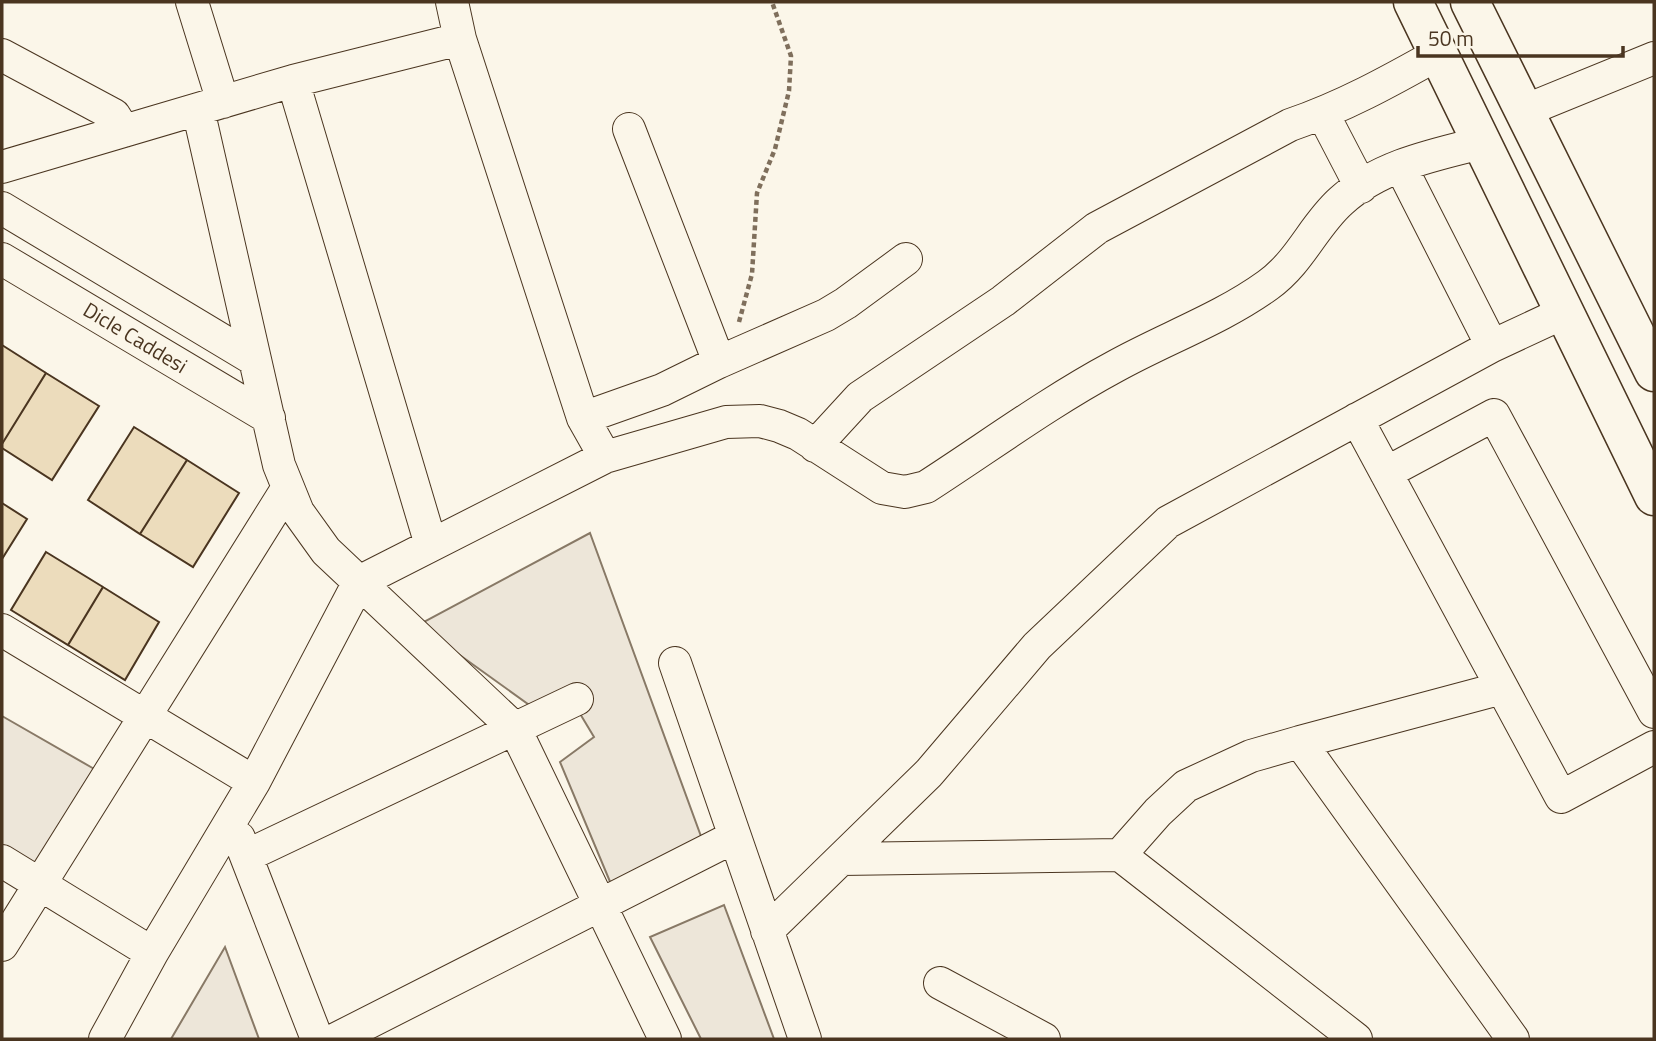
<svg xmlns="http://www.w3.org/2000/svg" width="1656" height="1041" font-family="'Titillium Web',sans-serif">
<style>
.green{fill:#ede6d9;stroke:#887966;stroke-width:2}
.building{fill:#ecdcbc;stroke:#4a3520;stroke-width:2}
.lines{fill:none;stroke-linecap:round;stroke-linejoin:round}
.minor-casing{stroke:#4a3520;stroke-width:34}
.major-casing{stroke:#4a3520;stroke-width:41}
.path{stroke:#7f6f5c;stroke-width:4.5;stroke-dasharray:5 3.5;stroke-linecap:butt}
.minor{stroke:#fbf6e9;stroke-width:32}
.major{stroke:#fbf6e9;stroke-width:38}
.labels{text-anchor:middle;stroke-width:5;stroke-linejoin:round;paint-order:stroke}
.street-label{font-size:21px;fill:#4a3520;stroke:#fbf6e9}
</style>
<rect width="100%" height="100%" fill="#fbf6e9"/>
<path class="green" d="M590,533L706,850L616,896L560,762L594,737L570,697L546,717L418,625Z
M2,716L96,770L38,869L2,846Z
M724,905L774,1039H701L650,937Z
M225,947L259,1039H171Z"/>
<path class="building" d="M2,345L46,373L2,444Z
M46,373L99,406L52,480L2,448V444Z
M134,427L187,460L140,534L88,500Z
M187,460L239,493L193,567L140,534Z
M2,503L27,519L2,559Z
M46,552L103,587L68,645L11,610Z
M103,587L159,622L125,680L68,645Z"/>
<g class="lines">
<g class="minor-casing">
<path id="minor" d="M192,2L223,102
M452,2L460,39L583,418L605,457
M2,55L114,115L124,131
M293,81L431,545
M198,109L279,465L298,512L326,551L515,729L665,1039
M1524,111L1654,58
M1323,114L1361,187
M629,129L719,362
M2,167L293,81L460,39
M1401,167L1492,346
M2,208L255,360
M2,259L269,418
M583,418L662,390L719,362L826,315L846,303L906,259
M1357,419L1561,797L1654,747
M815,446L860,397L1003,301L1097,228L1290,125C1343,107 1390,81 1438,54
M1386,473L1494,415L1654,712
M2,630L254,782
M675,663L805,1039
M1300,742L1502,688
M239,838L317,1039
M246,856L577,699
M841,859L1120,855
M2,861L152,953
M767,931L929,773L1037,646L1168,522L1492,346L1565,312
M2,945L287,489
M940,983L1044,1039
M105,1039L152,953L254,782L359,582L605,457L726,422L760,421L779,426L798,434L882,488L905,492L926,487C988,447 1049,402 1114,367C1164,339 1221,319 1268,285C1301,261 1313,226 1341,201C1379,166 1433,155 1481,143
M336,1039L734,837
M1356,1039L1120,855L1158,812L1186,786L1251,756L1300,742L1513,1039"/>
</g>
<g class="major-casing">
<path id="major" d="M1413,2L1654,496
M1470,2L1654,372"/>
</g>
<path class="path" d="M739,322L752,274L757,193L775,149L789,91L791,56L772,2"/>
<use href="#minor" class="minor"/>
<use href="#major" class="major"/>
</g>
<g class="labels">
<g class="street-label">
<text transform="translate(135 338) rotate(31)" y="7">Dicle Caddesi</text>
</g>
</g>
<rect width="1656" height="1041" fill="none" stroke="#4a3520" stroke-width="7"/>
<path d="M1418 46v10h205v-10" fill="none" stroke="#4a3520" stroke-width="3.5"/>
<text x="1428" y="46" font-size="21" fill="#4a3520" stroke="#fbf6e9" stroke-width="5" paint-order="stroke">50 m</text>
</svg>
